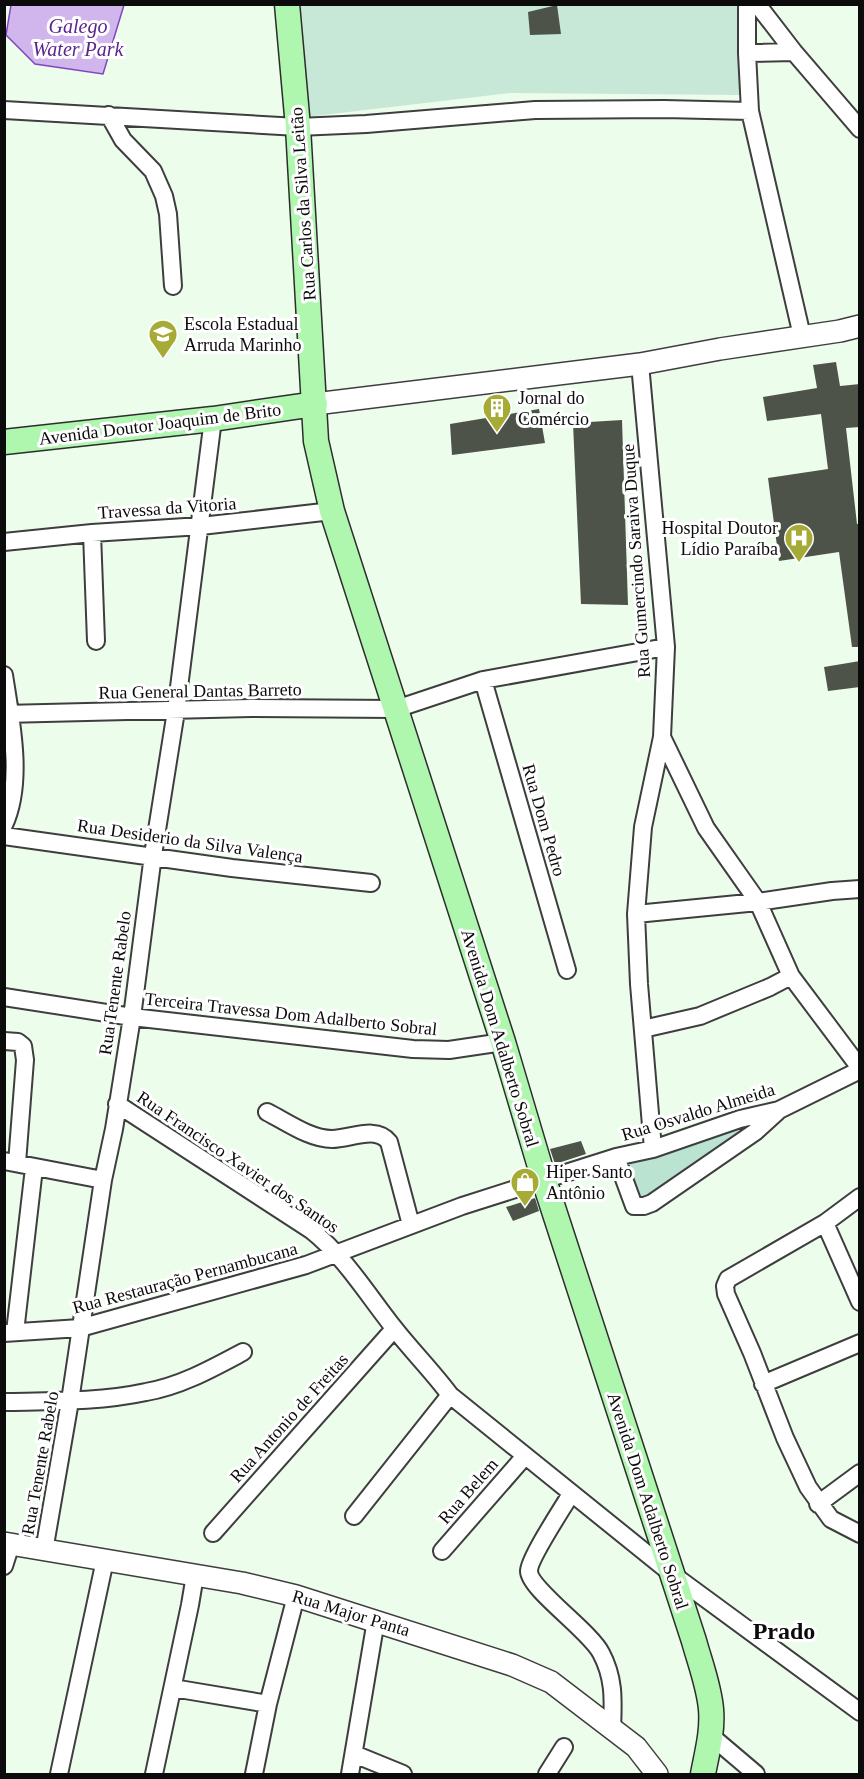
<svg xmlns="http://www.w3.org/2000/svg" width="864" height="1779" font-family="Georgia,serif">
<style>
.green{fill:#bae3d2}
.pitch{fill:#c7e8d6}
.water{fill:#d1b6ee;stroke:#8145bd;stroke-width:1.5}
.building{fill:#4e5349}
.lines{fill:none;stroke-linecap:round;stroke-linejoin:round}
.minor-casing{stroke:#3e3e3e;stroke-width:20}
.tertiary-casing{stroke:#3e3e3e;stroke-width:24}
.secondary-casing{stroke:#2d2d2d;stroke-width:27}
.minor{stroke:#fff;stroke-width:16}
.tertiary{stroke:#fff;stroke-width:21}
.secondary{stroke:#aff6ae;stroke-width:24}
.labels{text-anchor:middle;stroke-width:6;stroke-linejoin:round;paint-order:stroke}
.street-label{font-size:18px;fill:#0b0b0b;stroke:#fff}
.poi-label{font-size:18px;fill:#0b0b0b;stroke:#fff;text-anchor:start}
.water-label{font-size:20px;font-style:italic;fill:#5c248e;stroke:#fff}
.district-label{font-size:24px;font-weight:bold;fill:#0b0b0b;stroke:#fff}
</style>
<rect width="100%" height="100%" fill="#edfdec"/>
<path class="green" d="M779,1110L644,1206L616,1157Z"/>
<path class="pitch" d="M297,5H738L740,95L510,93L306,117Z"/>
<path class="water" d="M11,5H124L103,74L35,64L6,35Z"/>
<path class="building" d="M557,5L561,34L530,35L528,12Z
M836,362L840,386L860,384V427L846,428L857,524H860V647H852L839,552L779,561L768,478L828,469L821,414L767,421L763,397L817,388L813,365Z
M539,409L545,443L452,455L450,424Z
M622,420L628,605L581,604L573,423Z
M860,661V687L828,691L824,667Z
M581,1141L586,1154L555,1164L550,1149Z
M535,1198L539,1211L513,1221L506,1207Z"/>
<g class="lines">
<g class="minor-casing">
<path id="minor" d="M747,4V53L750,111L802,336
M757,4L794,52L860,129
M747,53L794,52
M4,110L298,127L366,124L535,110L664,109L750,111
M109,115L123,140L153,171L164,196L168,214L173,286
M640,364L666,647L662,737L643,827L636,914L639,984L653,1149
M92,533L96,641
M4,542L92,533L201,526L332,511
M4,675C11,721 24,782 4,825
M483,680L567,970
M4,714L251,708L396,709L483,680L666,647
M662,737L706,828L758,902L791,976L860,1068
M4,836L232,868L371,883
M636,914L758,902L832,891L860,889
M4,997L132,1017L413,1049L449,1050L503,1042
M643,1029L700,1016L770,987L791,976
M4,1041L18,1042L23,1046L25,1060L17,1163
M117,1104L311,1230C345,1257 367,1294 394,1328C412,1351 433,1372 450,1395L672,1574L860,1712
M267,1112C287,1122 310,1139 332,1139C350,1139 376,1125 389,1142L411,1225
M616,1157L634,1206H644L652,1203L755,1132L778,1111
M4,1161L103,1180
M860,1197L825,1223L728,1279L725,1286L726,1294L752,1353L785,1438L808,1487L831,1519L860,1534
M825,1223L860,1302
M15,1332L34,1168
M4,1333L80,1328L306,1265L462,1206L616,1157L653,1149L740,1119L779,1110L860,1070
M763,1384L860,1343
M4,1402C52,1401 100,1402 146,1392C181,1386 213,1368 243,1352
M571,1494C563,1507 529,1559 529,1571C529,1589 590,1631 601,1653C615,1679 613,1702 612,1730
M818,1504L860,1473
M354,1516L450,1395
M213,1533L394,1329
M44,1551L70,1401L103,1180L114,1129L132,1017L153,855L176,711L213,419
M442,1551L525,1456
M4,1566L11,1544
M173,1688L268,1704
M710,1735L756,1774
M354,1754L403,1774
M59,1774L105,1560
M154,1774L190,1605L195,1575
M254,1774L268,1704L296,1596
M350,1774L376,1620
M547,1774L564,1747"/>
</g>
<g class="tertiary-casing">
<path id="tertiary" d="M315,404L640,364L720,349L840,331L860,326
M4,1543L242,1583L296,1596L512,1665L551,1682L636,1747L657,1774"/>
</g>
<g class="secondary-casing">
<path id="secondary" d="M287,4L298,127L316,441L332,511L503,1042L544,1180L694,1641C700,1663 709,1686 711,1709C713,1731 707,1753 703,1774
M4,442L213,419L315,404"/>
</g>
<use href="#minor" class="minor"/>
<use href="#tertiary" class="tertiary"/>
<use href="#secondary" class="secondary"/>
</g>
<defs>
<g id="school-pin" transform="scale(1.5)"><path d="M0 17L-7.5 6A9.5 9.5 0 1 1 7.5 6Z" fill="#a5ab34" stroke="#fff"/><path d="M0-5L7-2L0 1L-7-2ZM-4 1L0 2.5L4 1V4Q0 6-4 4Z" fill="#fff"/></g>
<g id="building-pin" transform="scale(1.5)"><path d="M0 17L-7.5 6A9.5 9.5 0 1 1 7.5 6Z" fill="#a5ab34" stroke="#fff"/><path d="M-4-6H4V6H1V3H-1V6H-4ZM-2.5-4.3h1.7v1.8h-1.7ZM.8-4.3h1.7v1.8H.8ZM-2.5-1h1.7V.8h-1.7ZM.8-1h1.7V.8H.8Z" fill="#fff"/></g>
<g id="hospital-pin" transform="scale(1.5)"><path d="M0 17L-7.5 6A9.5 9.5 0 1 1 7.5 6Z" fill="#a5ab34" stroke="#fff"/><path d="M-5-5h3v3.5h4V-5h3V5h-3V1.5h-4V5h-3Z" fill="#fff"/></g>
<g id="shop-pin" transform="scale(1.5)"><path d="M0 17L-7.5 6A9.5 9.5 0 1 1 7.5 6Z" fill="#a5ab34" stroke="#fff"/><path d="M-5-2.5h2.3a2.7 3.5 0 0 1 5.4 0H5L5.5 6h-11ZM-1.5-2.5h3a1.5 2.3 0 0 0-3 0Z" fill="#fff"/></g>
</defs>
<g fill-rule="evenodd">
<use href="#school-pin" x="163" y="334"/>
<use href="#building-pin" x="497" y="408"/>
<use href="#hospital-pin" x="799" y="538"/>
<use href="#shop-pin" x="525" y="1182"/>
</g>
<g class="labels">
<g class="street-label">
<text transform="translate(303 204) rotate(-94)" y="6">Rua Carlos da Silva Leitão</text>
<text transform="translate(160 424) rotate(-7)" y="6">Avenida Doutor Joaquim de Brito</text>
<text transform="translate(167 508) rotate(-4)" y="6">Travessa da Vitoria</text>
<text transform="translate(636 561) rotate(-94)" y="6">Rua Gumercindo Saraiva Duque</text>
<text transform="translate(200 691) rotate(-1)" y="6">Rua General Dantas Barreto</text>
<text transform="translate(544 820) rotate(74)" y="6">Rua Dom Pedro</text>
<text transform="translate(190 841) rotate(8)" y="6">Rua Desiderio da Silva Valença</text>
<text transform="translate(115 983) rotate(-82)" y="6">Rua Tenente Rabelo</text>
<text transform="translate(291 1014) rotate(6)" y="6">Terceira Travessa Dom Adalberto Sobral</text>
<text transform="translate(500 1038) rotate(73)" y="6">Avenida Dom Adalberto Sobral</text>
<text transform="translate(698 1112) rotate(-17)" y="6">Rua Osvaldo Almeida</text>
<text transform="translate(238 1162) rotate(34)" y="6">Rua Francisco Xavier dos Santos</text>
<text transform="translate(185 1278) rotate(-15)" y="6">Rua Restauração Pernambucana</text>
<text transform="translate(289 1418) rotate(-48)" y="6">Rua Antonio de Freitas</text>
<text transform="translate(40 1463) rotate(-80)" y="6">Rua Tenente Rabelo</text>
<text transform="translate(468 1491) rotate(-49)" y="6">Rua Belem</text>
<text transform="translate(648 1501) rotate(72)" y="6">Avenida Dom Adalberto Sobral</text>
<text transform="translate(351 1613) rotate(17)" y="6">Rua Major Panta</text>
</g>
<g class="poi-label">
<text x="184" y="330">Escola Estadual<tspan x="184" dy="21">Arruda Marinho</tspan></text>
<text x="518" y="404">Jornal do<tspan x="518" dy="21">Comércio</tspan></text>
<text x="778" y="534" text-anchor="end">Hospital Doutor<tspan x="778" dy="21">Lídio Paraíba</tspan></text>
<text x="546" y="1178">Hiper Santo<tspan x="546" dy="21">Antônio</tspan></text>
</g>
<g class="water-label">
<text x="78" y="33">Galego<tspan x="78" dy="23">Water Park</tspan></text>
</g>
<g class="district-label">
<text x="784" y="1639">Prado</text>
</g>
</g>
<rect width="864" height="1779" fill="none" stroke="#0b0b0b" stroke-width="12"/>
</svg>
